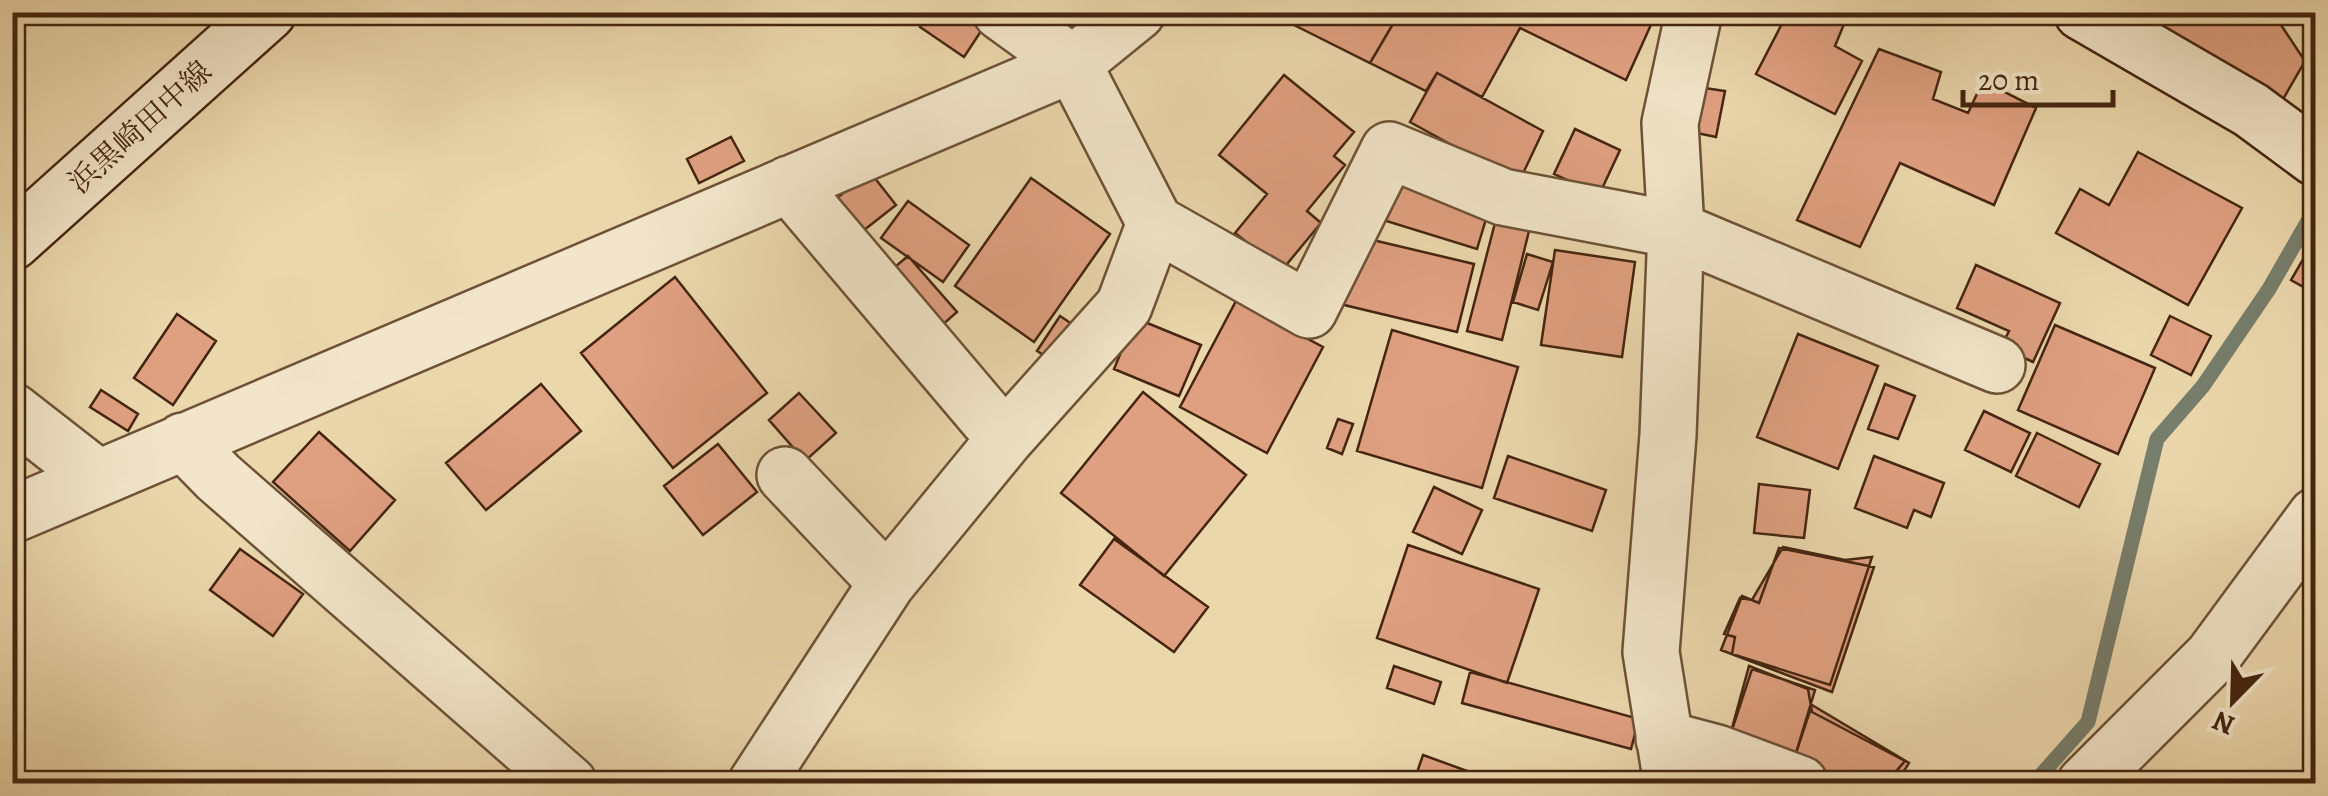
<svg xmlns="http://www.w3.org/2000/svg" width="2328" height="796" font-family="Alegreya,'Noto Serif JP',serif">
<style>
.lines{fill:none;stroke-linecap:round;stroke-linejoin:round}
.stream{stroke:#777e6b;stroke-width:15}
.building{fill:#dfa081;stroke:#452510;stroke-width:2.5}
.street-casing{stroke:#6e5237;stroke-width:60}
.secondary-casing{stroke:#452510;stroke-width:60}
.street{stroke:#f2e5c9;stroke-width:55}
.secondary{stroke:#f2e5c9;stroke-width:55}
.labels{text-anchor:middle;stroke-width:8;stroke-linejoin:round;paint-order:stroke}
.street-label{font-size:30px;fill:#452510;stroke:#f2e5c9}
</style>
<rect width="100%" height="100%" fill="#ebd7ac"/>
<filter id="stains"><feTurbulence type="fractalNoise" baseFrequency=".002" numOctaves="4"/><feColorMatrix values="0 0 0 0 .2 0 0 0 0 .09 0 0 0 0 .02 0 0 0 .5 -.17"/></filter>
<radialGradient id="worn" r=".72"><stop offset=".6" stop-color="#630" stop-opacity="0"/><stop offset="1" stop-color="#630" stop-opacity=".3"/></radialGradient>
<g class="lines">
<path class="stream" d="M2033,784L2088,722L2157,439L2203,386L2269,289L2316,207"/>
</g>
<path class="building" d="M930,12H972L987,22L964,57L920,27Z
M1292,12H1400L1370,63L1288,22Z
M1400,12H1643L1654,18L1626,80L1520,28L1482,97L1437,73L1426,91L1370,63Z
M1788,12H1849L1835,46L1862,61L1835,114L1756,74Z
M2166,12H2232L2247,21L2281,25L2305,61L2282,101L2156,31Z
M1879,49L1941,72L1933,99L1968,113L1983,81L2036,108L1994,205L1900,163L1860,247L1797,220Z
M1437,73L1543,131L1519,182L1410,122Z
M1284,75L1354,132L1334,156L1345,165L1307,211L1321,223L1282,270L1235,233L1267,194L1219,155Z
M1698,87L1725,91L1716,137L1692,132Z
M1575,129L1620,150L1599,195L1554,174Z
M731,137L744,161L699,183L687,159Z
M2138,152L2242,208L2188,305L2056,233L2080,189L2109,205Z
M870,172L896,205L859,234L832,202Z
M1031,178L1110,234L1034,342L955,286Z
M1395,181L1489,209L1477,249L1383,220Z
M908,201L969,245L943,282L881,238Z
M1496,219L1530,227L1502,340L1467,331Z
M1356,236L1474,264L1457,332L1340,304Z
M2316,237V294L2291,280Z
M1555,250L1635,262L1622,357L1541,345Z
M1527,254L1553,262L1538,310L1513,302Z
M908,256L957,312L932,334L883,277Z
M1976,265L2060,303L2033,362L2001,347L2009,331L1957,308Z
M675,277L767,393L673,468L581,353Z
M1236,301L1323,347L1267,453L1180,407Z
M177,314L216,341L173,405L134,378Z
M1060,316L1081,330L1059,365L1037,351Z
M2170,316L2211,336L2191,375L2151,355Z
M1135,318L1201,345L1179,396L1114,369Z
M2055,325L2155,368L2118,454L2018,410Z
M1392,330L1518,367L1482,488L1357,451Z
M1798,334L1878,366L1838,469L1757,437Z
M541,384L581,431L486,510L446,463Z
M1885,384L1915,396L1898,439L1868,429Z
M101,390L138,414L128,431L90,407Z
M1143,392L1246,475L1164,576L1061,493Z
M799,393L836,433L805,461L769,420Z
M1984,411L2030,433L2011,472L1965,450Z
M1338,419L1353,424L1342,454L1327,448Z
M319,432L395,500L350,551L273,482Z
M2037,433L2100,464L2079,507L2016,476Z
M718,444L757,492L703,535L664,486Z
M1508,456L1606,490L1592,531L1494,498Z
M1874,456L1944,483L1931,517L1914,510L1907,528L1855,508Z
M1759,484L1810,490L1804,538L1754,533Z
M1434,487L1482,510L1462,554L1413,532Z
M1114,539L1208,607L1174,652L1080,585Z
M1408,545L1539,589L1507,683L1377,638Z
M1783,547L1845,560L1872,557L1830,685L1732,654L1735,637L1724,634L1740,598L1752,600Z
M1779,548L1874,567L1832,692L1721,650L1742,596L1759,603Z
M240,549L303,594L273,636L210,590Z
M1394,666L1441,682L1434,704L1387,688Z
M1749,666L1808,689L1812,712L1905,761L1885,784H1835L1729,739Z
M1752,669L1815,690L1795,756L1729,739Z
M1470,672L1639,719L1631,749L1462,703Z
M1812,705L1909,763L1896,784H1845L1795,756Z
M1423,755L1503,784H1413Z"/>
<g class="lines">
<g class="street-casing">
<path id="street" d="M1001,12L1073,64L1155,223L1309,310L1389,150L1503,197L1676,230L1997,365
M789,184L1005,439L1124,306L1155,223
M12,411L98,478
M183,441L218,477L569,784
M785,475L887,583L1005,439
M12,515L1073,64L1137,12
M1664,739L1717,753L1800,784
M756,784L887,583
M1672,784L1651,652L1668,435L1676,230L1670,123L1694,12
M2085,784L2212,657L2316,516"/>
</g>
<g class="secondary-casing">
<path id="secondary" d="M2082,12L2251,110L2316,158
M12,242L268,12"/>
</g>
<use href="#street" class="street"/>
<use href="#secondary" class="secondary"/>
</g>
<g class="labels">
<g class="street-label">
<text transform="translate(140 127) rotate(-42)" y="10">浜黒崎田中線</text>
</g>
</g>
<rect width="2328" height="796" fill="none" stroke="#ebd7ac" stroke-width="50"/>
<rect x="15" y="15" width="2298" height="766" fill="none" stroke="#452510" stroke-width="5"/>
<rect x="25" y="25" width="2278" height="746" fill="none" stroke="#452510" stroke-width="2.5"/>
<g transform="translate(2233 701) rotate(203)" stroke="#f2e5c9" stroke-width="8" paint-order="stroke">
<path d="M0-8L18 38L0 25L-18 38Z" fill="#452510"/>
<text y="-15" font-size="28" font-weight="bold" text-anchor="middle" fill="#452510">N</text>
</g>
<path d="M1963 90v15h150v-15" fill="none" stroke="#452510" stroke-width="5"/>
<text x="1978" y="90" font-size="30" fill="#452510" stroke="#f2e5c9" stroke-width="8" paint-order="stroke">20 m</text>
<rect width="100%" height="100%" filter="url(#stains)"/>
<rect width="100%" height="100%" fill="url(#worn)"/>
</svg>
